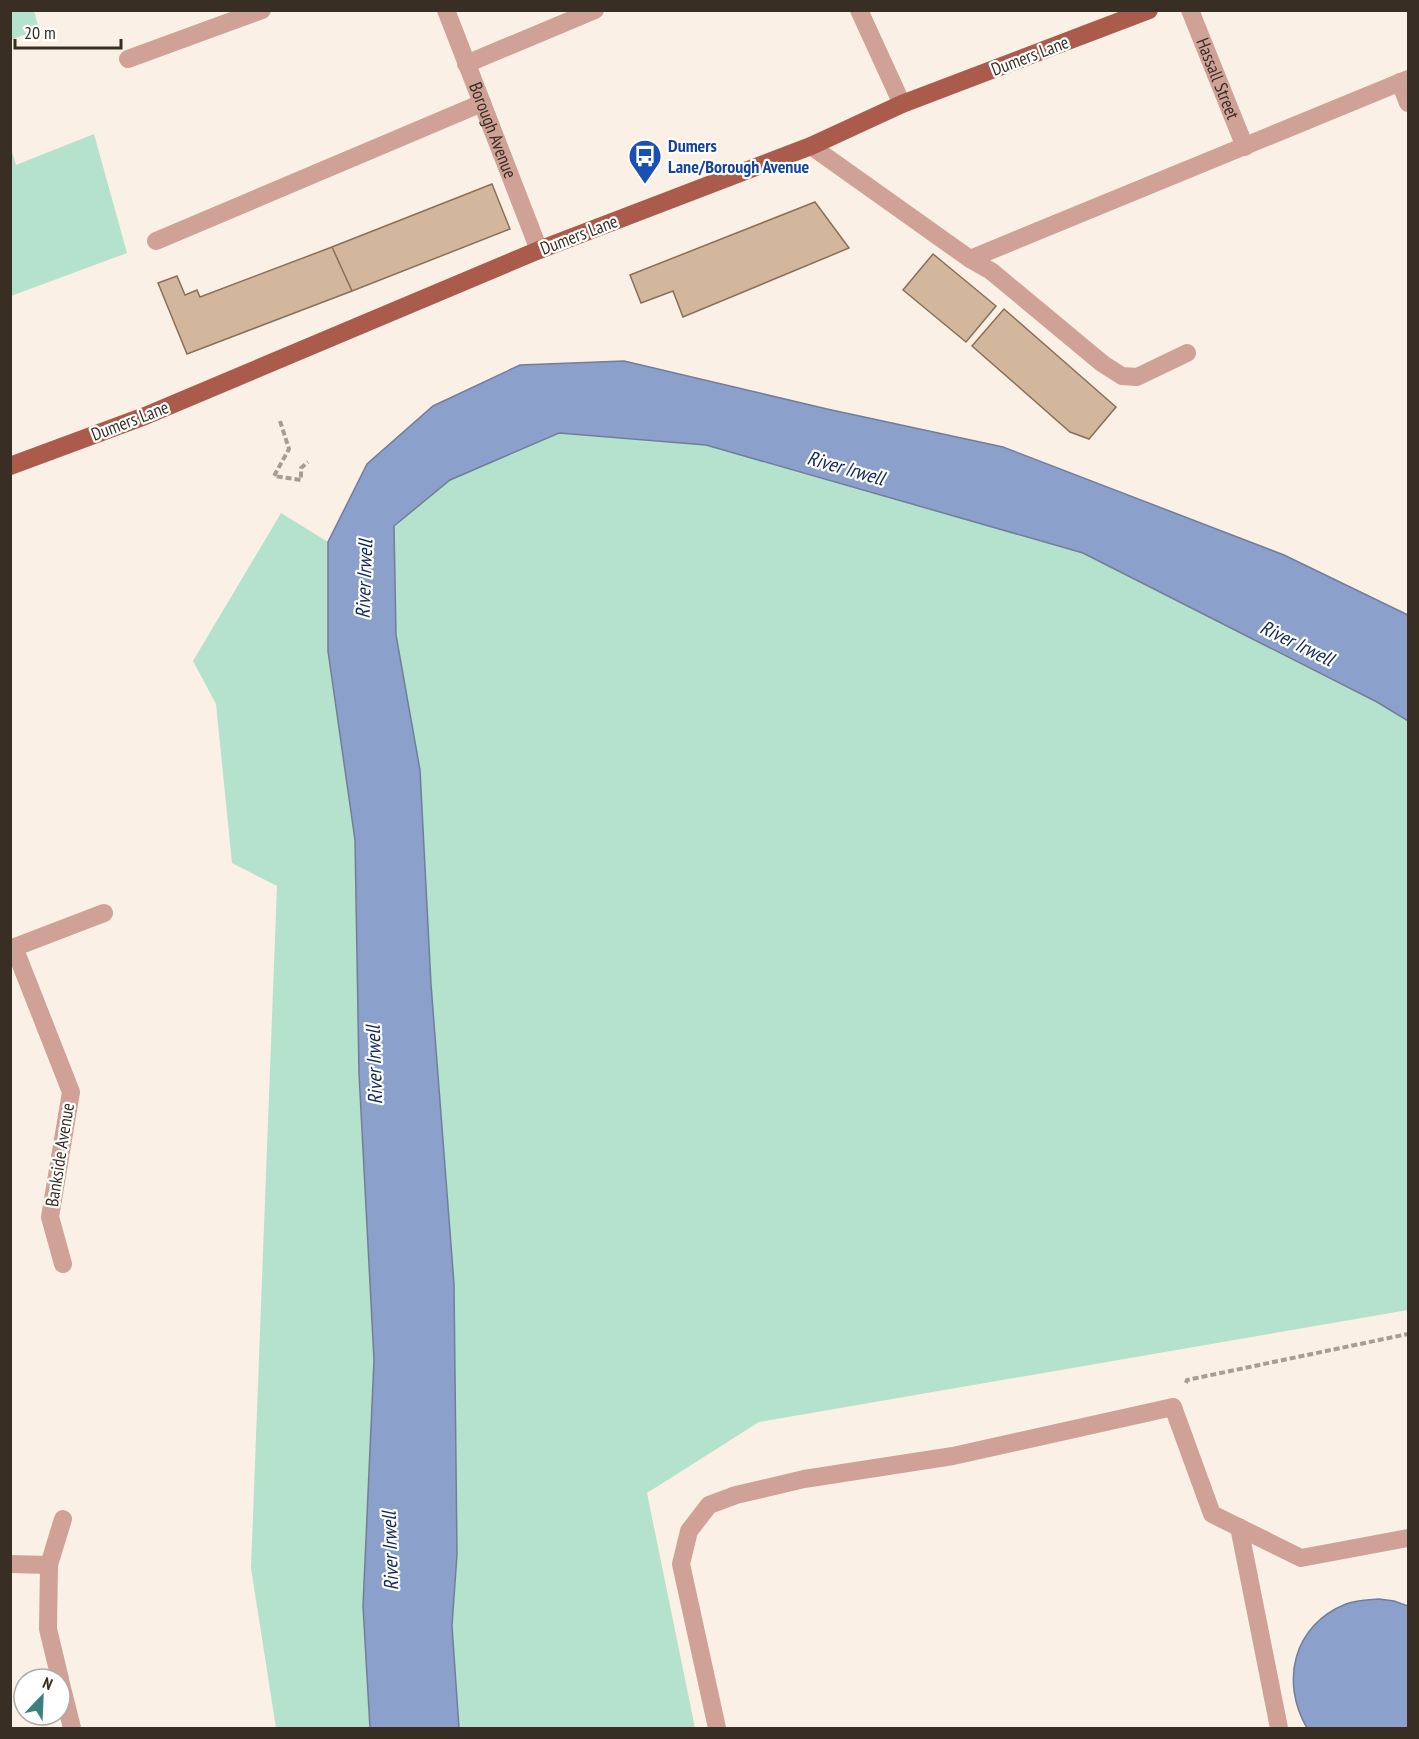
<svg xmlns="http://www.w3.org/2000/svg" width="1419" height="1739" font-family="'PT Sans Narrow',sans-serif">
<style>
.green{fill:#b4e2cc}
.water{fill:#8ba0cb;stroke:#727e99;stroke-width:1.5}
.building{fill:#d2b79d;stroke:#897058;stroke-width:1.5}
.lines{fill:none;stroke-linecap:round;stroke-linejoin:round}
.path{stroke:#a79d92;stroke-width:4;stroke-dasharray:6 3;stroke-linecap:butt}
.minor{stroke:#d0a197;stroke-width:18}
.major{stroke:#ab5b4b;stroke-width:18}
.labels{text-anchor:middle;stroke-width:4.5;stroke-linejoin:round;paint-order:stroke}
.street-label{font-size:18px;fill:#382e23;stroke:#fff}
.transit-label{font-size:18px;font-weight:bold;fill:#164399;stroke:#fff;text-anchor:start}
.water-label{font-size:20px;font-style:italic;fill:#12285c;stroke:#fff}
</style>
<rect width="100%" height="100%" fill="#fbf0e5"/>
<path class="green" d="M11,10L34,11L39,29L11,40Z
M94,134L127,253L11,296V149L16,165Z
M559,433L706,445L1083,553L1377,702L1408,721V1310L759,1422L647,1493L695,1728H459L452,1626L457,1554L454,1284L431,984L420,770L396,635L394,526L450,480Z
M281,513L328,542V651L355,840L359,1073L374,1360L363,1606L370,1728H276L251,1568L277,886L232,863L216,704L193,661Z"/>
<path class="water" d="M624,361L827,409L1003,447L1284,555L1408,615V721L1377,702L1083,553L706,445L559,433L450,480L394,526L396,635L420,770L431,984L454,1284L457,1554L452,1626L459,1728H370L363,1606L374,1360L359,1073L355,840L328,651V542L367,464L433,406L520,365Z
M1379,1599L1394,1601L1408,1606V1728H1307C1280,1682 1293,1625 1346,1604C1357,1600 1368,1600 1379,1599Z"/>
<path class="building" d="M492,184L510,229L352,291L332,247Z
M815,202L849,248L683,317L673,291L641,303L630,275Z
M332,247L352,291L187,354L158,283L177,276L185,295L197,290L200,297Z
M933,254L996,306L966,342L903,290Z
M1004,309L1116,407L1089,439L1070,432L972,346Z"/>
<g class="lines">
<path class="path" d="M280,421L289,449L274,476L301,480V468L308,462
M1186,1383L1187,1380L1408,1334"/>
<g class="minor">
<path id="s1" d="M446,10L539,250"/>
<path d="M859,10L902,104"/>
<path id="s2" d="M1190,10L1245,147"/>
<path d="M128,59L262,10"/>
<path d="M466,64L595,10"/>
<path d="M1400,82L1408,103"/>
<path d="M811,146L970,259L991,271L1103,364L1122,376L1137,377L1187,353"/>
<path d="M156,241L482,103"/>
<path d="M970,259L1408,79"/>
<path d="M14,947L71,1092L50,1217L63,1264"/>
<path d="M10,949L104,913"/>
<path d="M1239,1527L1279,1728"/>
<path d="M10,1564L49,1565"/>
<path d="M60,1679L48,1629L49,1565L63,1519"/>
<path d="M60,1680L72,1728"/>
<path d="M717,1728L681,1564L689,1531L709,1505L736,1495L804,1479L953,1456L1173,1407L1212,1514L1301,1558L1408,1538"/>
</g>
<path class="major" d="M10,466L145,416L539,250L811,146L902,104L1149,10"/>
</g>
<defs>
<g id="bus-pin" transform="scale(1.725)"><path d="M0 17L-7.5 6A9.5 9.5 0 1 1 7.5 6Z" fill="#1a4fb4" stroke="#fff"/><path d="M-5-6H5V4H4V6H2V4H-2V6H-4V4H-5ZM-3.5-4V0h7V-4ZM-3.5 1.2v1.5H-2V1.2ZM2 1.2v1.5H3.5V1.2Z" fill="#fff"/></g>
</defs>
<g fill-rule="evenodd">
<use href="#bus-pin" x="645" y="156"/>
</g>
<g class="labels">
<g class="street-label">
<text transform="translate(1030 56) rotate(-21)" y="6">Dumers Lane</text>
<text dy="6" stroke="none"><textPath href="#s2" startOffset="74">Hassall Street</textPath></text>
<text dy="6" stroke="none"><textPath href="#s1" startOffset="129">Borough Avenue</textPath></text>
<text transform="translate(579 235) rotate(-21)" y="6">Dumers Lane</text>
<text transform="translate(130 421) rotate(-21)" y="6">Dumers Lane</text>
<text transform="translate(60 1155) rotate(-81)" y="6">Bankside Avenue</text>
</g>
<g class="transit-label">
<text x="668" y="152">Dumers<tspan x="668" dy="21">Lane/Borough Avenue</tspan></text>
</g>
<g class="water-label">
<text transform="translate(846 468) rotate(16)" y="7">River Irwell</text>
<text transform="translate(364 579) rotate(-88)" y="7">River Irwell</text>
<text transform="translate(1297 643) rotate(26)" y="7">River Irwell</text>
<text transform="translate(374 1065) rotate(-92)" y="7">River Irwell</text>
<text transform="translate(390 1551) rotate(-92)" y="7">River Irwell</text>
</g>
</g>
<rect width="1419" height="1739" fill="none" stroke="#382e23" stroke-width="24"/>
<g transform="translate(42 1697) rotate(23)"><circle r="28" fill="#ffffff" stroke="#afaba7" stroke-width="1.5"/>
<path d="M0-4.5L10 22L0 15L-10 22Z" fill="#38817f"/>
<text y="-9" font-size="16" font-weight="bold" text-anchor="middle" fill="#382e23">N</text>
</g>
<path d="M15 39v9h106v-9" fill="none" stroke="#382e23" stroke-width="3"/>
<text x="24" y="39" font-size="18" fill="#382e23" stroke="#ffffff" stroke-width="4.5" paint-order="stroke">20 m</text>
</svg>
